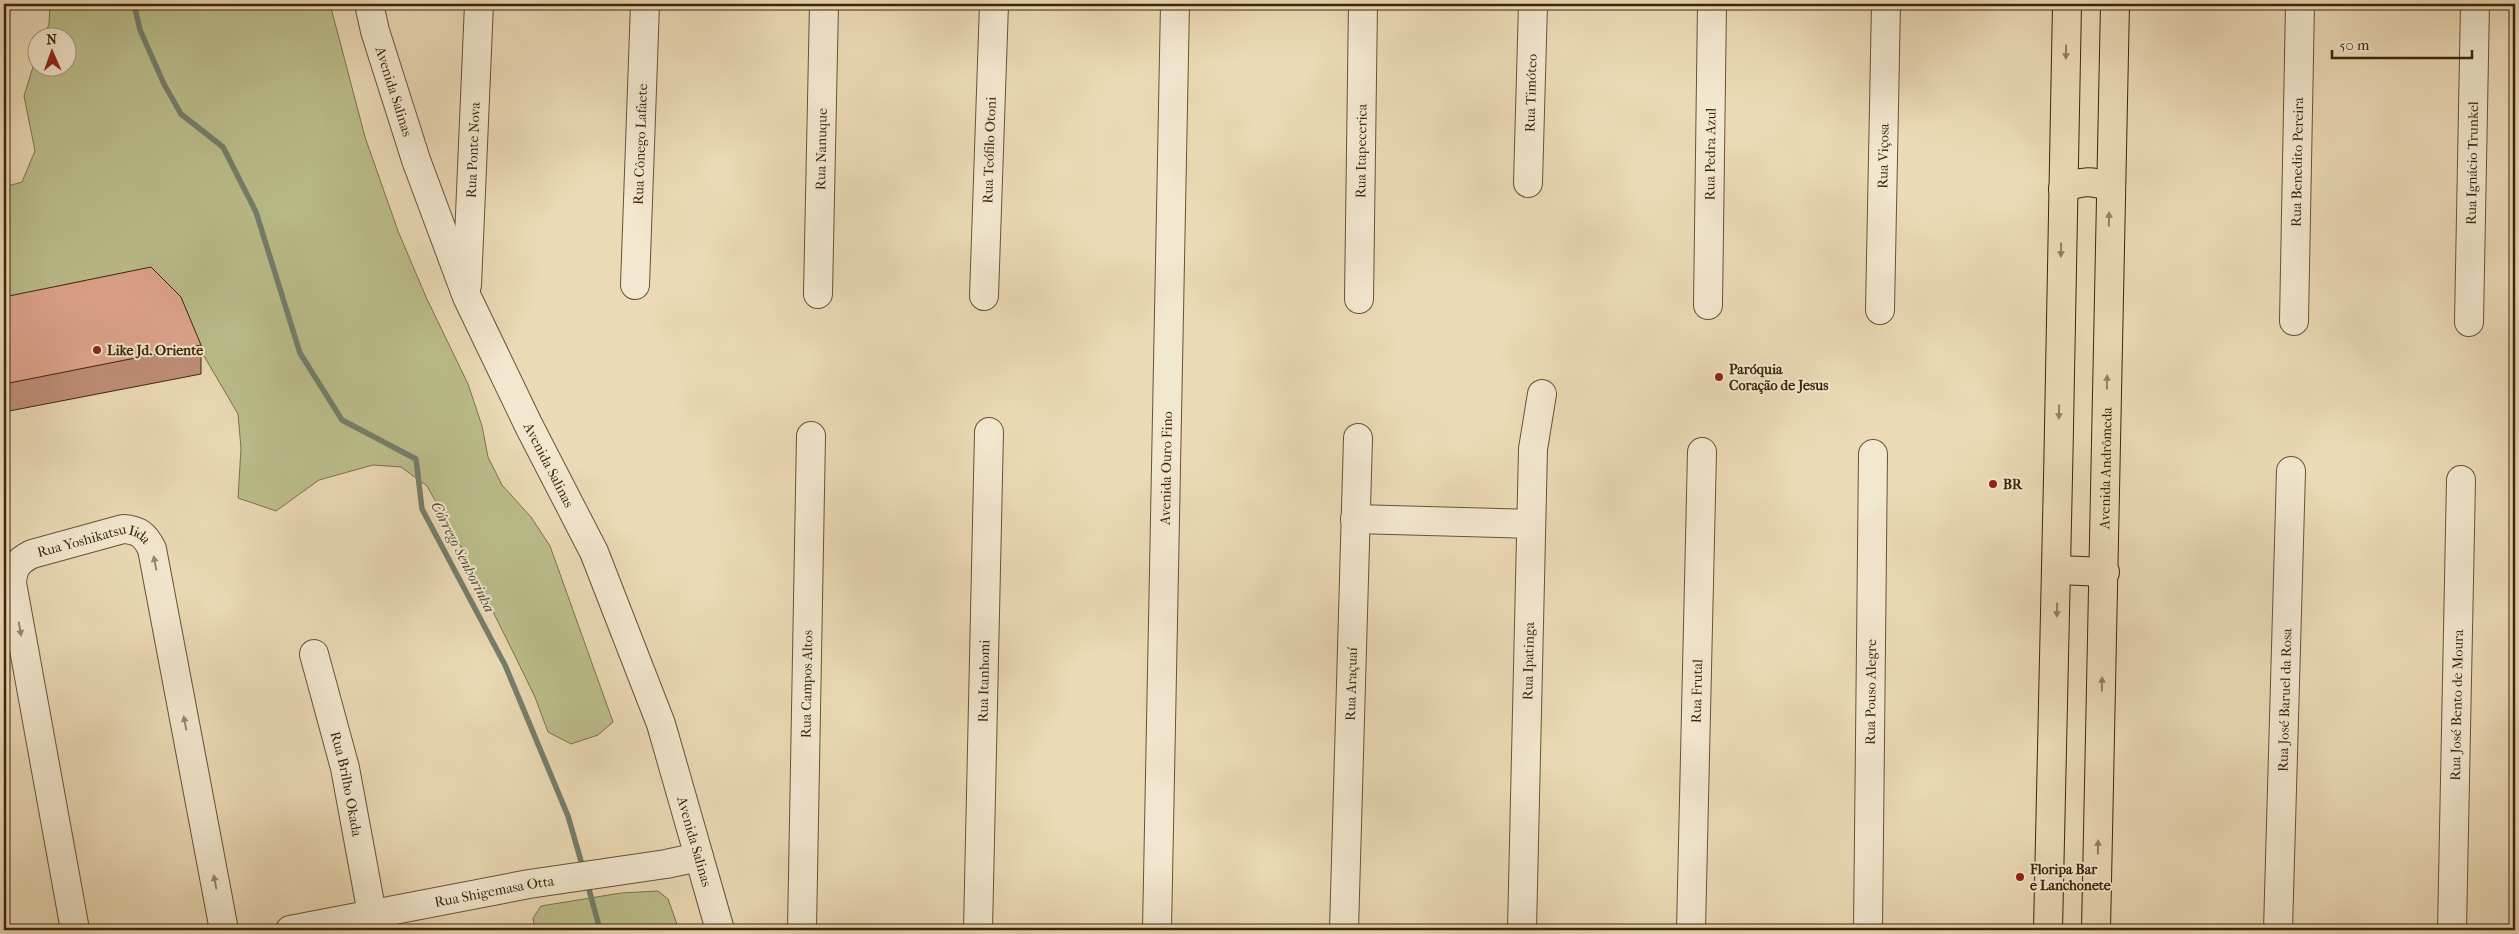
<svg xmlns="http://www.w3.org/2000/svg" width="2519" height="934" font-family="'IM FELL French Canon',serif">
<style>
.green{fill:#bbbe8b;stroke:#7c724b}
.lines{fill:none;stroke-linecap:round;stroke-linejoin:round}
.stream{stroke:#747f6c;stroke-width:5.5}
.minor-casing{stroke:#695236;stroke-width:30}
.major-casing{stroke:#3e250b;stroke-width:30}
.minor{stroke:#f2e7cf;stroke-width:28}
.major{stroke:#ebdab5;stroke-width:28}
.wall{fill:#c08e79;stroke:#3e250b}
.building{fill:#dfa58d;stroke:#3e250b}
.oneway{fill:#948060}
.oneway2{fill:#98866d}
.poi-dot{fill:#8f2418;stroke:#f2e7cf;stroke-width:2}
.labels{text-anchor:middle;stroke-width:4;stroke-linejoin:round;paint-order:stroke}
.street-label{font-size:14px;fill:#3e250b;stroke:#f2e7cf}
.poi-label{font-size:14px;font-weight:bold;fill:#3e250b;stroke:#f2e7cf;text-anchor:start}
.water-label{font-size:15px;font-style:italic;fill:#544a34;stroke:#f2e7cf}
</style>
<rect width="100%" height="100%" fill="#ebdab5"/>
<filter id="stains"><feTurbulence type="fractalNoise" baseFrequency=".004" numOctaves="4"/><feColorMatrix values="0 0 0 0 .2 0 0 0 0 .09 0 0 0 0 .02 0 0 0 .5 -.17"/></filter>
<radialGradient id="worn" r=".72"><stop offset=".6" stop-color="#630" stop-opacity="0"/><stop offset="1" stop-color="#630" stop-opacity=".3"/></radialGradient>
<path class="green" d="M50,4H330L365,137L398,231L426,297L468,384L482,426L488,457L502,485L531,517L550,546L613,722L598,735L571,744L548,732L535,697L515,656L459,543L427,486L401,467L373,465L319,480L276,511L238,498L241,448L238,414L201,351L159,295L4,324V187L22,182L35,151L24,96L37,54L38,68H68V38L44,37L49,24Z
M658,891L668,899L679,930H535L533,918L541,906L621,893Z"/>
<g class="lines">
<path class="stream" d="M134,4L140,30L164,84L181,114L223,147L256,212L300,353L342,420L416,459L422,509L505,665L568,816L583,868
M587,882L600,930"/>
<g class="minor-casing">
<g id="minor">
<path id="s1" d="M369,4L375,31L416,160L467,297L529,426L594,552L661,724L720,930"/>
<path id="s2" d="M1528,183L1533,4"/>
<path id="s3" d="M467,285L479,4"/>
<path id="s4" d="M635,285L645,4"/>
<path id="s5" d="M818,294L824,4"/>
<path id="s6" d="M984,296L994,4"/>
<path id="s7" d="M1359,299L1363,4"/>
<path id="s8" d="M1708,305L1712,4"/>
<path id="s9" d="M1880,310L1886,4"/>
<path id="s10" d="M2294,321L2300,4"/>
<path id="s11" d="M2469,322L2475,4"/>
<path d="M1355,519L1531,524"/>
<path id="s12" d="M314,654L345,768L372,914"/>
<path id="s13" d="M75,930L12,583C13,567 18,561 32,554L123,529C139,530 145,535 152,549L224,930"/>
<path id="s14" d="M290,930L529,884L666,864L699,857"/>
<path id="s15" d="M802,930L811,436"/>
<path id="s16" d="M978,930L989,432"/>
<path id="s17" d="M1157,930L1175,4"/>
<path id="s18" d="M1344,930L1358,438"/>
<path id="s19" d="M1522,930L1533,449L1542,394"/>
<path id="s20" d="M1691,930L1702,452"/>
<path id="s21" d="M1868,930L1873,454"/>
<path id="s22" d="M2278,930L2291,471"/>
<path id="s23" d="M2452,930L2461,480"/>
</g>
</g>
<g class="major-casing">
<g id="major">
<path d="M2063,189C2079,181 2092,180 2109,187"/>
<path d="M2058,570L2105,572"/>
<path d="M2048,930C2057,621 2060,313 2067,4"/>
<path id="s24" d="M2096,930L2115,4"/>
</g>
</g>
<use href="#minor" class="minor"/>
<use href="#major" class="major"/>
</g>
<path class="wall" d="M4,297L201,345V374L4,412Z"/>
<path class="building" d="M151,267L181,297L201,345L4,384V297Z"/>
<defs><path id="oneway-solid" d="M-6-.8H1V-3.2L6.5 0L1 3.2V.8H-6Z" transform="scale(1.25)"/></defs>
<g class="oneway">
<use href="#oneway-solid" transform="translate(2066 52) rotate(91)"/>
<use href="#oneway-solid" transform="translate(2109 219) rotate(-89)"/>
<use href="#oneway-solid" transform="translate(2061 250) rotate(91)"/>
<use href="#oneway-solid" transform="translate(2107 382) rotate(-89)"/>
<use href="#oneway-solid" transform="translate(2059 412) rotate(91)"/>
<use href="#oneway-solid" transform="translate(2057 610) rotate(91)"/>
<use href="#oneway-solid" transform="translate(2102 684) rotate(-89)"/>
<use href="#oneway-solid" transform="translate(2098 847) rotate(-89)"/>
</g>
<g class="oneway2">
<use href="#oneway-solid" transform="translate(155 563) rotate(-101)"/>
<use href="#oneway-solid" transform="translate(20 629) rotate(80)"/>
<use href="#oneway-solid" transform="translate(185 723) rotate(-101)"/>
<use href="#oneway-solid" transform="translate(215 882) rotate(-101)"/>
</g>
<g class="poi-dot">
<circle cx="97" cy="350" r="5"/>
<circle cx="1719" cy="377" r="5"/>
<circle cx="1993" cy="484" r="5"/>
<circle cx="2020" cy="877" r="5"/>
</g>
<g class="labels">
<g class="street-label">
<text dy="5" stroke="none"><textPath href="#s1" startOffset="91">Avenida Salinas</textPath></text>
<text dy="5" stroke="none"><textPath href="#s2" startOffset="90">Rua Timóteo</textPath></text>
<text dy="5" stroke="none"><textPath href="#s4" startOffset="141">Rua Cônego Lafaete</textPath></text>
<text dy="5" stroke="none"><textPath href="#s5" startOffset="145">Rua Nanuque</textPath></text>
<text dy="5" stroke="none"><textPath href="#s3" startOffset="135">Rua Ponte Nova</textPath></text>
<text dy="5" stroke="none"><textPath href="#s6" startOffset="146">Rua Teófilo Otoni</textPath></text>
<text dy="5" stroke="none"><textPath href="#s7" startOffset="148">Rua Itapecerica</textPath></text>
<text dy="5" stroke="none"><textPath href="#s8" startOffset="151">Rua Pedra Azul</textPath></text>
<text dy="5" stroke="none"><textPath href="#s9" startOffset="154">Rua Viçosa</textPath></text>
<text dy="5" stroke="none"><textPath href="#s10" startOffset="159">Rua Benedito Pereira</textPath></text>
<text dy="5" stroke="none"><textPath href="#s11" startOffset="159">Rua Ignácio Trunkel</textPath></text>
<text dy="5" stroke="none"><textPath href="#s1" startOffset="496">Avenida Salinas</textPath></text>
<text dy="5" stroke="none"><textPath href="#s17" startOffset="462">Avenida Ouro Fino</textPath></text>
<text dy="5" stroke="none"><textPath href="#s24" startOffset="462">Avenida Andrômeda</textPath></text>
<text dy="5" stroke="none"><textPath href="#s13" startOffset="455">Rua Yoshikatsu Iida</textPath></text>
<text dy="5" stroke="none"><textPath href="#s19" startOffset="269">Rua Ipatinga</textPath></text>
<text dy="5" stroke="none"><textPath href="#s16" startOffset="249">Rua Itanhomi</textPath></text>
<text dy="5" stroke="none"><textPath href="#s15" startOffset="246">Rua Campos Altos</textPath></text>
<text dy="5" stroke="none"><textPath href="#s18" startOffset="246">Rua Araçuaí</textPath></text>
<text dy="5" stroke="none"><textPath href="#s20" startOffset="239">Rua Frutal</textPath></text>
<text dy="5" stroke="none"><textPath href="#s21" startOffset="238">Rua Pouso Alegre</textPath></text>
<text dy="5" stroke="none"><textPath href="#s22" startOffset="230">Rua José Baruel da Rosa</textPath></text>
<text dy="5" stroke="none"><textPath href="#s23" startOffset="225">Rua José Bento de Moura</textPath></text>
<text dy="5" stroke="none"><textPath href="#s12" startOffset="134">Rua Brilho Okada</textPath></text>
<text dy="5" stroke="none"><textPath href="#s1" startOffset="901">Avenida Salinas</textPath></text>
<text dy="5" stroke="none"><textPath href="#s14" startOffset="208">Rua Shigemasa Otta</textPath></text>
</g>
<g class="poi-label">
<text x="107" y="355">Like Jd. Oriente</text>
<text x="1729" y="374">Paróquia<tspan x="1729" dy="16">Coração de Jesus</tspan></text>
<text x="2003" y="489">BR</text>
<text x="2030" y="874">Floripa Bar<tspan x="2030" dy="16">e Lanchonete</tspan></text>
</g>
<g class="water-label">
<text transform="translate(463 557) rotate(63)" y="5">Córrego Senhorinha</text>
</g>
</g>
<rect width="2519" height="934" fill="none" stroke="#ebdab5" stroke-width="20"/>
<rect x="5" y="5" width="2509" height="924" fill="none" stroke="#3e250b" stroke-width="2.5"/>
<rect x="10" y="10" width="2499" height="914" fill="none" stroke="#3e250b"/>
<g transform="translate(52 52) rotate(358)"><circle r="24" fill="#f2e7cf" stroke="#aa9981"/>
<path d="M0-4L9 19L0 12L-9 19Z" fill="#8f2418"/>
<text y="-8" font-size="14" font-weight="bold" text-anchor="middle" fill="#3e250b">N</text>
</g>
<path d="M2332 50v8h140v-8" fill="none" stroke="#3e250b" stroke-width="2.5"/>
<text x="2339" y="50" font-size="15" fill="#3e250b" stroke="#f2e7cf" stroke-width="4" paint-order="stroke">50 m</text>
<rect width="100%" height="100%" filter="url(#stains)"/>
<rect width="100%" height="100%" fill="url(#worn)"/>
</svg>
